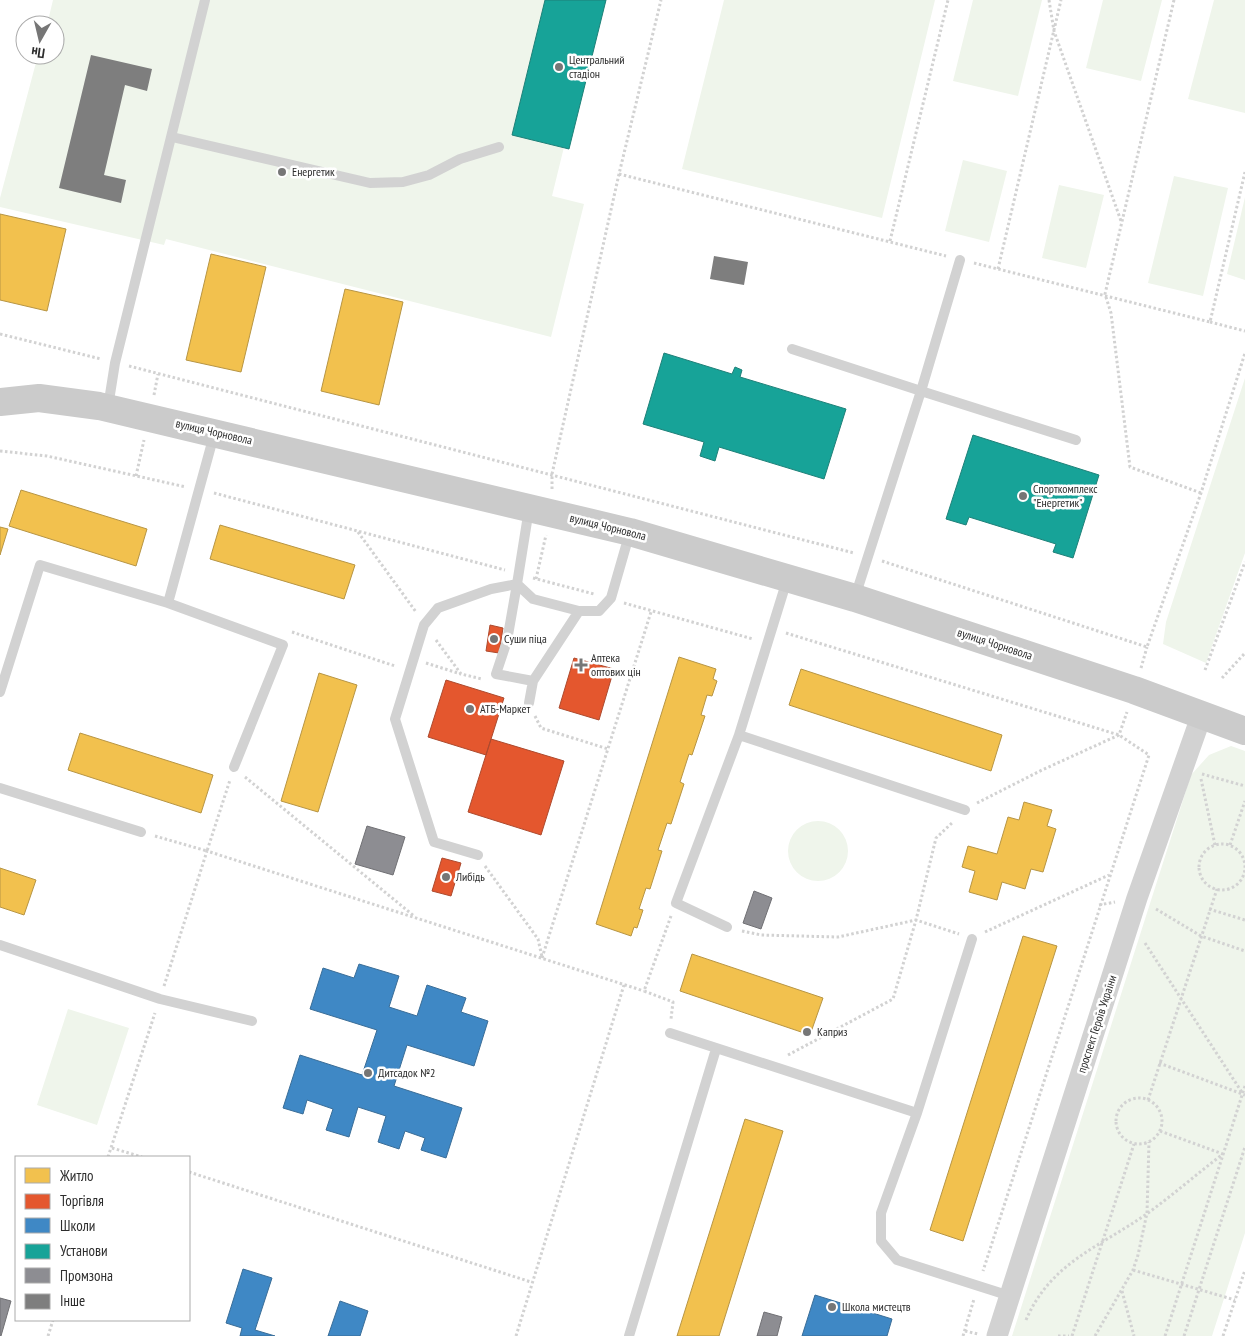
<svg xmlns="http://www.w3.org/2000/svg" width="1245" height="1336" font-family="'PT Sans Narrow',sans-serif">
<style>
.green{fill:#eff5eb}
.homes{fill:#f2c14e;stroke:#b79544}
.shops{fill:#e4572e;stroke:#ad4a2e}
.schools{fill:#3f88c5;stroke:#3a6d97}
.public{fill:#17a398;stroke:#1e8078}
.industry{fill:#8d8d92;stroke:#707074}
.building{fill:#7e7e7e}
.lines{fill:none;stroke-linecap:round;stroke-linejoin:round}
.path{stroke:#d2d2d2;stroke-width:3;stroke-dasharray:2.5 2.5;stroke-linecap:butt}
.lane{stroke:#d2d2d2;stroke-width:10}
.street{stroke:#d2d2d2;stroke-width:21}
.secondary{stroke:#cbcbcb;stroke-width:28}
.poi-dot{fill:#767676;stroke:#fff;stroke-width:2}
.labels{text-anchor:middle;stroke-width:5;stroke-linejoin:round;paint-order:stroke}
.poi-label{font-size:12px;fill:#2d2d2d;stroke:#fff;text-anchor:start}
.street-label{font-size:12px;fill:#2d2d2d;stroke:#fff}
</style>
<rect width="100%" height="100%" fill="#fff"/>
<path class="green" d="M53,0H606L569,149L564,147L552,196L584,204L551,337L166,239L164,245L0,207V198L38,55H55V25H47Z
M724,0H935L882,218L682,169Z
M973,0H1042L1018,96L953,81Z
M1103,0H1162L1141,81L1086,68Z
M1214,0H1245V113L1188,99Z
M963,160L1007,171L989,242L945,231Z
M1174,176L1228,188L1203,296L1148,283Z
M1059,185L1104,195L1086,268L1042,258Z
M1245,197V280L1227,274Z
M1245,378V553L1206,663L1163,644L1166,622Z
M1231,746L1245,751V1233L1212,1336H1012L1191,775L1209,755Z
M788 851a30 30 0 1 1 60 0a30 30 0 1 1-60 0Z
M68,1009L129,1028L97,1125L37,1105Z"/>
<path class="homes" d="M0,214L66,229L47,311L0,300Z
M211,254L266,267L241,372L186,360Z
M345,289L403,302L379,405L321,391Z
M21,490L147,529L136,566L9,526Z
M220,525L355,565L344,599L210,559Z
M0,527L8,529L0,555Z
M679,657L716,669L713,679L717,681L712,696L707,695L701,715L705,716L692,755L689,754L680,782L684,784L671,824L667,823L658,850L662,851L650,889L646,888L639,909L643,910L637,928L634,927L631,936L596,924Z
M801,669L1002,735L991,771L789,705Z
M319,673L357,685L318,812L281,801Z
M80,733L213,775L201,813L68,770Z
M1024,802L1052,810L1047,826L1056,829L1043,872L1031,869L1025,889L1002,882L997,900L969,892L975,871L962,867L968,846L997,854L1008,817L1019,820Z
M0,868L36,880L24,915L0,907Z
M1023,936L1057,946L963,1241L930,1230Z
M692,954L823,998L810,1035L680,991Z
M745,1119L783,1131L719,1336H677Z"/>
<path class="shops" d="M490,625L503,628L499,653L486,651Z
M574,658L614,669L599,720L559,708Z
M446,680L504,698L486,755L428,737Z
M491,739L564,761L541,835L468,812Z
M442,858L461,863L451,896L432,891Z"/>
<path class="schools" d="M359,964L399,976L389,1007L417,1016L427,985L466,998L461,1012L488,1021L474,1066L407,1045L394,1086L462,1108L446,1158L421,1150L425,1138L405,1131L399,1149L378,1142L386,1116L358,1107L349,1137L326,1130L333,1109L307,1100L303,1114L283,1108L300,1055L362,1075L377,1030L310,1009L323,968L354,978Z
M243,1269L272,1278L255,1330L275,1336H240L242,1328L226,1323Z
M815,1295L892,1319L887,1336H802Z
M340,1301L368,1311L360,1336H328Z"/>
<path class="public" d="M545,0H606L569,149L512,135Z
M664,353L732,374L735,367L742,370L740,377L846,409L824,479L719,447L715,461L700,456L704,442L643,424Z
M973,435L1099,475L1073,558L1053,552L1056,544L969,517L966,525L946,519Z"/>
<path class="industry" d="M367,826L405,837L393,875L355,864Z
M754,891L772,898L761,929L743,923Z
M0,1298L11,1301L1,1336H0Z
M764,1312L782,1317L777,1336H757Z"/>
<path class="building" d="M91,55L152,69L147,91L125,85L104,175L126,180L121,203L59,188Z
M714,256L748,262L744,285L710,279Z"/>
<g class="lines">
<path class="path" d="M1049,0L1054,31L1121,221
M1174,0L1105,294L1111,313L1130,467L1201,493
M619,174L946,256
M890,241L948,0
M974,263L1210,322L1245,172
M998,269L1061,0
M1210,322L1245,331
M0,334L101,359
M129,366L854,553
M154,395L158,374
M0,451L47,456L186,487
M136,476L144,440
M552,489V474L619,174L661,0
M214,493L505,570
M358,532L416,612
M882,561L1147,647L1201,493L1245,353
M533,578L594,594
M536,579L546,535
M624,603L753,639
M292,632L395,666
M786,633L1119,735L1149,755L983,1271
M436,640L461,674L482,679
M426,663L461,674
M1141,668L1147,647
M1205,670L1245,562
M1222,678L1245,653
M535,716L541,728L608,749
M1202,774L1245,786
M245,777L414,916
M1201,779L1215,845
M977,803L1042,770L1119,735L1127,712
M155,836L207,851L230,780
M1199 867a23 23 0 1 1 46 0a23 23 0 1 1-46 0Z
M1230,845L1245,801
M485,866L538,939L542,957
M1099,905L1115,902
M1156,909L1201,936L1245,951
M1209,909L1245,920
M671,916L644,991L673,1002L671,1019
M742,931L761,935L838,937L916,920L959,934
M985,932L1109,875
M1145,943L1243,1094
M542,958L651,612
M164,986L207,851L644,991
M788,1055L893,999L916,920L936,838L953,822
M1159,1063L1245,1095
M1116 1121a23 23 0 1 1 46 0a23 23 0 1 1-46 0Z
M1148,1100L1217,889
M1160,1131L1223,1154
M112,1148L142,1157
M108,1157L155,1013
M189,1172L531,1282
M1133,1270L1235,1300
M1122,1291L1134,1336
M1026,1320C1051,1262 1100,1247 1148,1213C1174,1194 1198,1173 1223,1154
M965,1331L978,1334
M48,1336L53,1320
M516,1336L624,985
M963,1336L974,1299
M1058,1336H1069
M1072,1336L1134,1144
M1095,1336L1133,1270L1138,1255L1147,1213L1149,1142
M1165,1336L1245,1086
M1184,1336L1245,1147
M1223,1336L1245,1270"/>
<path class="lane" d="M172,137L370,183L403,182L429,175L460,159L499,147
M792,349L921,391L960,260
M108,407L115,363L205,0
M855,597L921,391L1076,440
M168,603L214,435
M579,611L533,681L496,674L507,641L517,584L533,599L579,611H599L611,598L630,532
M0,692L40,565L168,603L283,645L234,767
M529,703L533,681
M739,735L965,810
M0,788L141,832
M478,855L434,842L395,719L424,625L438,608L491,589L517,584L529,509
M727,927L676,903L739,735L787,580
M972,939L917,1113L881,1213V1241L897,1260L1010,1296
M0,945L160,999L252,1021
M670,1033L917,1113
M629,1336L716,1049"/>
<path class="street" d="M997,1336L1137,898L1202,714"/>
<path class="secondary" d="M0,402L39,398L99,406L630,532L855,598L1134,690L1245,731"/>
</g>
<g class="poi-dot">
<circle cx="559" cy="67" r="5"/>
<circle cx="282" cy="172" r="5"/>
<circle cx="1023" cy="496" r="5"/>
<circle cx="494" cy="639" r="5"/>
<path d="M578.5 657.5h5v5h5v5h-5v5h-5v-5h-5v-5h5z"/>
<circle cx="470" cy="709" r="5"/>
<circle cx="446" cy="877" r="5"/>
<circle cx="807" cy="1032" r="5"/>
<circle cx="368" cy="1073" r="5"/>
<circle cx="832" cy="1307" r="5"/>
</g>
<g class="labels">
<g class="poi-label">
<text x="569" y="64">Центральний<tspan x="569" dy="14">стадіон</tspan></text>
<text x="292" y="176">Енергетик</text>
<text x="1033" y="493">Спорткомплекс<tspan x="1033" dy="14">"Енергетик"</tspan></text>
<text x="504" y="643">Суши піца</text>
<text x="591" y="662">Аптека<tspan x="591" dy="14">оптових цін</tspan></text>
<text x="480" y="713">АТБ-Маркет</text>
<text x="456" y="881">Либідь</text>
<text x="817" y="1036">Каприз</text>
<text x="378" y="1077">Дитсадок №2</text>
<text x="842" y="1311">Школа мистецтв</text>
</g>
<g class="street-label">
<text transform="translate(214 432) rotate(13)" y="4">вулиця Чорновола</text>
<text transform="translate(608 527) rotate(14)" y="4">вулиця Чорновола</text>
<text transform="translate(995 644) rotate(18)" y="4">вулиця Чорновола</text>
<text transform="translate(1097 1024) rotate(-72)" y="4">проспект Героїв України</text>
</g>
</g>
<rect x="15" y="1156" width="175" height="165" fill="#ffffff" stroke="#ababab"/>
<rect x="25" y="1168" width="25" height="15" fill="#f2c14e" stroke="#ababab"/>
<text x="60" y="1181" font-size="15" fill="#2d2d2d">Житло</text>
<rect x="25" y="1194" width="25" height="15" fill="#e4572e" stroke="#ababab"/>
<text x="60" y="1206" font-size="15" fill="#2d2d2d">Торгівля</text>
<rect x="25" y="1218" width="25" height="15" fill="#3f88c5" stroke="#ababab"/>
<text x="60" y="1231" font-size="15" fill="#2d2d2d">Школи</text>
<rect x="25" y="1244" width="25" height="15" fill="#17a398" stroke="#ababab"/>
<text x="60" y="1256" font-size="15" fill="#2d2d2d">Установи</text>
<rect x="25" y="1268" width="25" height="15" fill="#8d8d92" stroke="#ababab"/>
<text x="60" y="1281" font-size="15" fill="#2d2d2d">Промзона</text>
<rect x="25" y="1294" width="25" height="15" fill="#7e7e7e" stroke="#ababab"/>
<text x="60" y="1306" font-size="15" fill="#2d2d2d">Інше</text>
<g transform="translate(40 40) rotate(188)"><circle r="24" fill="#ffffff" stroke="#ababab"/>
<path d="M0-4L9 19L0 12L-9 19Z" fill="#767676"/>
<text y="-8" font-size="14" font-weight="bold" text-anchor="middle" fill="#2d2d2d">Пн</text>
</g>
</svg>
